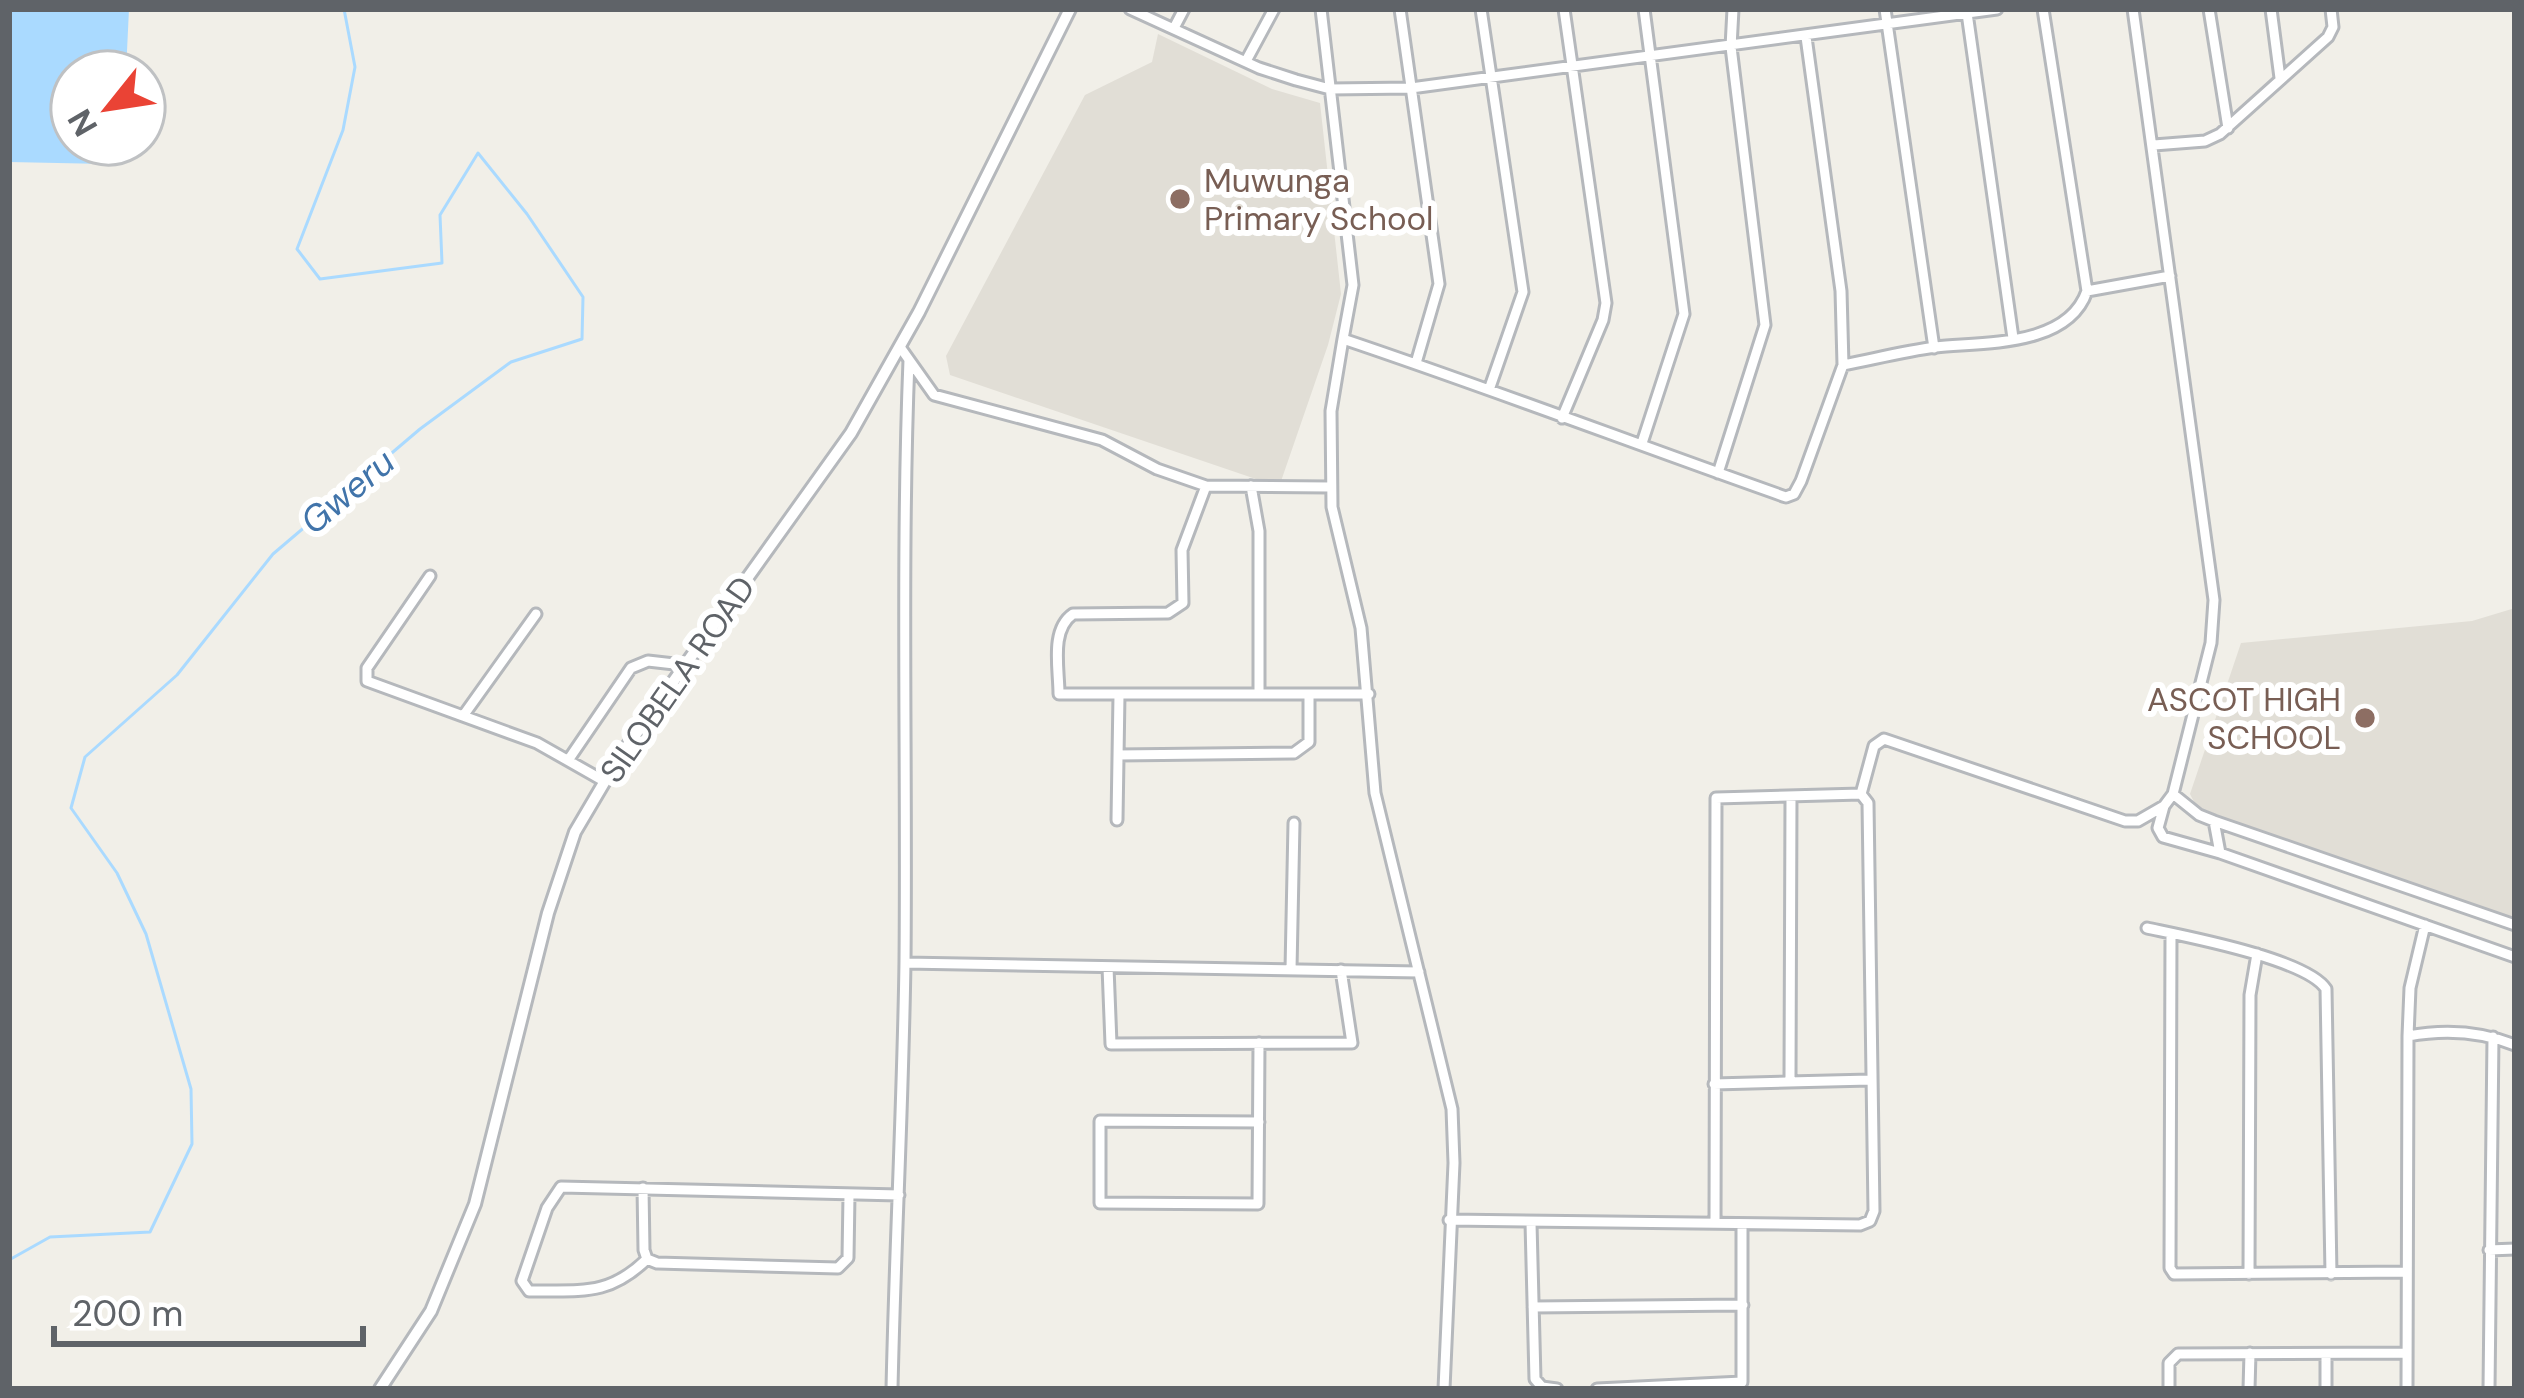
<svg xmlns="http://www.w3.org/2000/svg" width="2524" height="1398" font-family="'DM Sans',sans-serif">
<style>
.education{fill:#e1ded6}
.water{fill:#aadaff}
.lines{fill:none;stroke-linecap:round;stroke-linejoin:round}
.stream{stroke:#aadaff;stroke-width:3}
.minor-casing{stroke:#b5b8bc;stroke-width:15}
.tertiary-casing{stroke:#b5b8bc;stroke-width:16}
.minor{stroke:#fff;stroke-width:9}
.tertiary{stroke:#fff;stroke-width:10}
.education-dot{fill:#8d6e63;stroke:#fff;stroke-width:4.5}
.labels{text-anchor:middle;stroke-width:12;stroke-linejoin:round;paint-order:stroke}
.education-label{font-size:33px;fill:#785e54;stroke:#fff;text-anchor:start}
.street-label{font-size:33px;fill:#5f6368;stroke:#fff}
.water-label{font-size:36px;font-style:italic;fill:#4174aa;stroke:#fff}
</style>
<rect width="100%" height="100%" fill="#f1efe8"/>
<path class="education" d="M1158,34L1272,89L1320,103L1341,294L1328,345L1279,487L950,375L946,356L1085,95L1152,62Z
M2515,608V921L2199,812L2190,794L2241,643L2472,621Z"/>
<path class="water" d="M9,9H129L126,72H72V144H122L121,152L106,164L9,162Z"/>
<g class="lines">
<path class="stream" d="M9,1260L50,1237L150,1232L192,1144L191,1089L146,934L117,873L71,808L85,757L177,675L273,554L420,429L511,362L582,339L583,297L527,214L478,153L440,215L442,263L320,279L297,249L343,130L355,67L344,9"/>
<g class="minor-casing">
<path id="minor" d="M1130,9L1259,68L1296,80L1330,89L1411,88L1997,9
M1321,9L1353,285L1343,339C1492,389 1638,445 1786,497L1794,494L1801,481L1843,365L1841,291L1806,37
M1400,9L1439,284L1416,363
M1481,9L1523,292L1490,387
M1885,9L1934,348
M2043,9L2087,291
M2133,9L2214,600L2211,643L2173,794L2199,815L2214,821L2515,925
M2209,9L2228,128
M2271,9L2280,78
M1967,13L2013,338
M1174,28L1184,9
M1246,61L1274,9
M2154,145L2205,141L2220,134L2328,37L2333,27L2331,9
M1343,339L1331,411L1332,507L1361,628L1375,793L1452,1109L1454,1163L1444,1389
M900,347L934,395L1102,440L1157,469L1206,486L1330,487
M1843,365C1874,359 1905,351 1936,347C1984,342 2068,347 2087,291L2170,276
M1562,418L1603,320L1606,303L1564,9
M1642,443L1684,314L1644,9
M1718,473L1765,325L1731,47L1733,9
M1206,486L1182,550L1183,603L1168,613L1073,614C1050,630 1059,668 1059,694H1369
M1251,486L1259,531V694
M430,576L367,668V681L537,743L604,781
M463,716L536,614
M1118,755L1294,753L1309,742V694
M569,759L631,668L648,661L683,665
M1861,794L1874,746L1884,739L2125,821H2138L2164,806
M2173,794L2164,806L2158,828L2163,837L2220,853L2515,957
M1117,820L1119,695
M2214,821L2220,853
M2147,928C2184,936 2307,959 2326,989L2331,1274
M2171,934L2170,1268L2174,1274L2407,1272
M905,963L1419,972
M1108,967L1111,1044L1352,1043L1341,970
M1291,969L1294,823
M2408,1036C2445,1029 2480,1031 2515,1045
M1790,1079L1791,797
M1714,1084L1870,1080
M1259,1122L1100,1121V1203L1258,1204L1259,1043
M643,1188L644,1250L647,1259L657,1263L838,1268L848,1258L849,1195
M1449,1220L1860,1225L1870,1221L1874,1211L1868,803L1861,794L1716,798L1715,1223
M1531,1223L1535,1379L1542,1387L1557,1389
M2489,1250L2515,1249
M647,1259C608,1297 581,1290 529,1291L522,1281L547,1208L561,1187L899,1195
M2249,1274L2250,995L2257,954
M1533,1307L1743,1305
M892,1389C895,1246 903,1104 905,961C907,760 901,560 909,360
M1597,1389L1742,1382V1224
M2169,1389V1363L2178,1354L2407,1353
M2249,1389L2250,1353
M2326,1389V1355
M2407,1389L2408,1036L2410,988L2425,925
M2489,1389L2493,1037"/>
</g>
<g class="tertiary-casing">
<path id="tertiary" d="M380,1389L431,1311L475,1204L548,913L575,832L618,759L851,433L919,312L1070,9"/>
</g>
<use href="#minor" class="minor"/>
<use href="#tertiary" class="tertiary"/>
</g>
<g class="education-dot">
<circle cx="1180" cy="199" r="12"/>
<circle cx="2365" cy="718" r="12"/>
</g>
<g class="labels">
<g class="education-label">
<text x="1204" y="192">Muwunga<tspan x="1204" dy="38">Primary School</tspan></text>
<text x="2341" y="711" text-anchor="end">ASCOT HIGH<tspan x="2341" dy="38">SCHOOL</tspan></text>
</g>
<g class="street-label">
<text transform="translate(677 679) rotate(-55)" y="12">SILOBELA ROAD</text>
</g>
<g class="water-label">
<text transform="translate(347 491) rotate(-40)" y="13">Gweru</text>
</g>
</g>
<rect width="2524" height="1398" fill="none" stroke="#5f6368" stroke-width="24"/>
<g transform="translate(108 108) rotate(240)"><circle r="57" fill="#ffffff" stroke="#bfc1c3" stroke-width="3"/>
<path d="M0-9L21 45L0 30L-21 45Z" fill="#ea4335"/>
<text y="-18" font-size="33" font-weight="bold" text-anchor="middle" fill="#5f6368">N</text>
</g>
<path d="M54 1326v18h309v-18" fill="none" stroke="#5f6368" stroke-width="6"/>
<text x="72" y="1326" font-size="36" fill="#5f6368" stroke="#ffffff" stroke-width="9" paint-order="stroke">200 m</text>
</svg>
